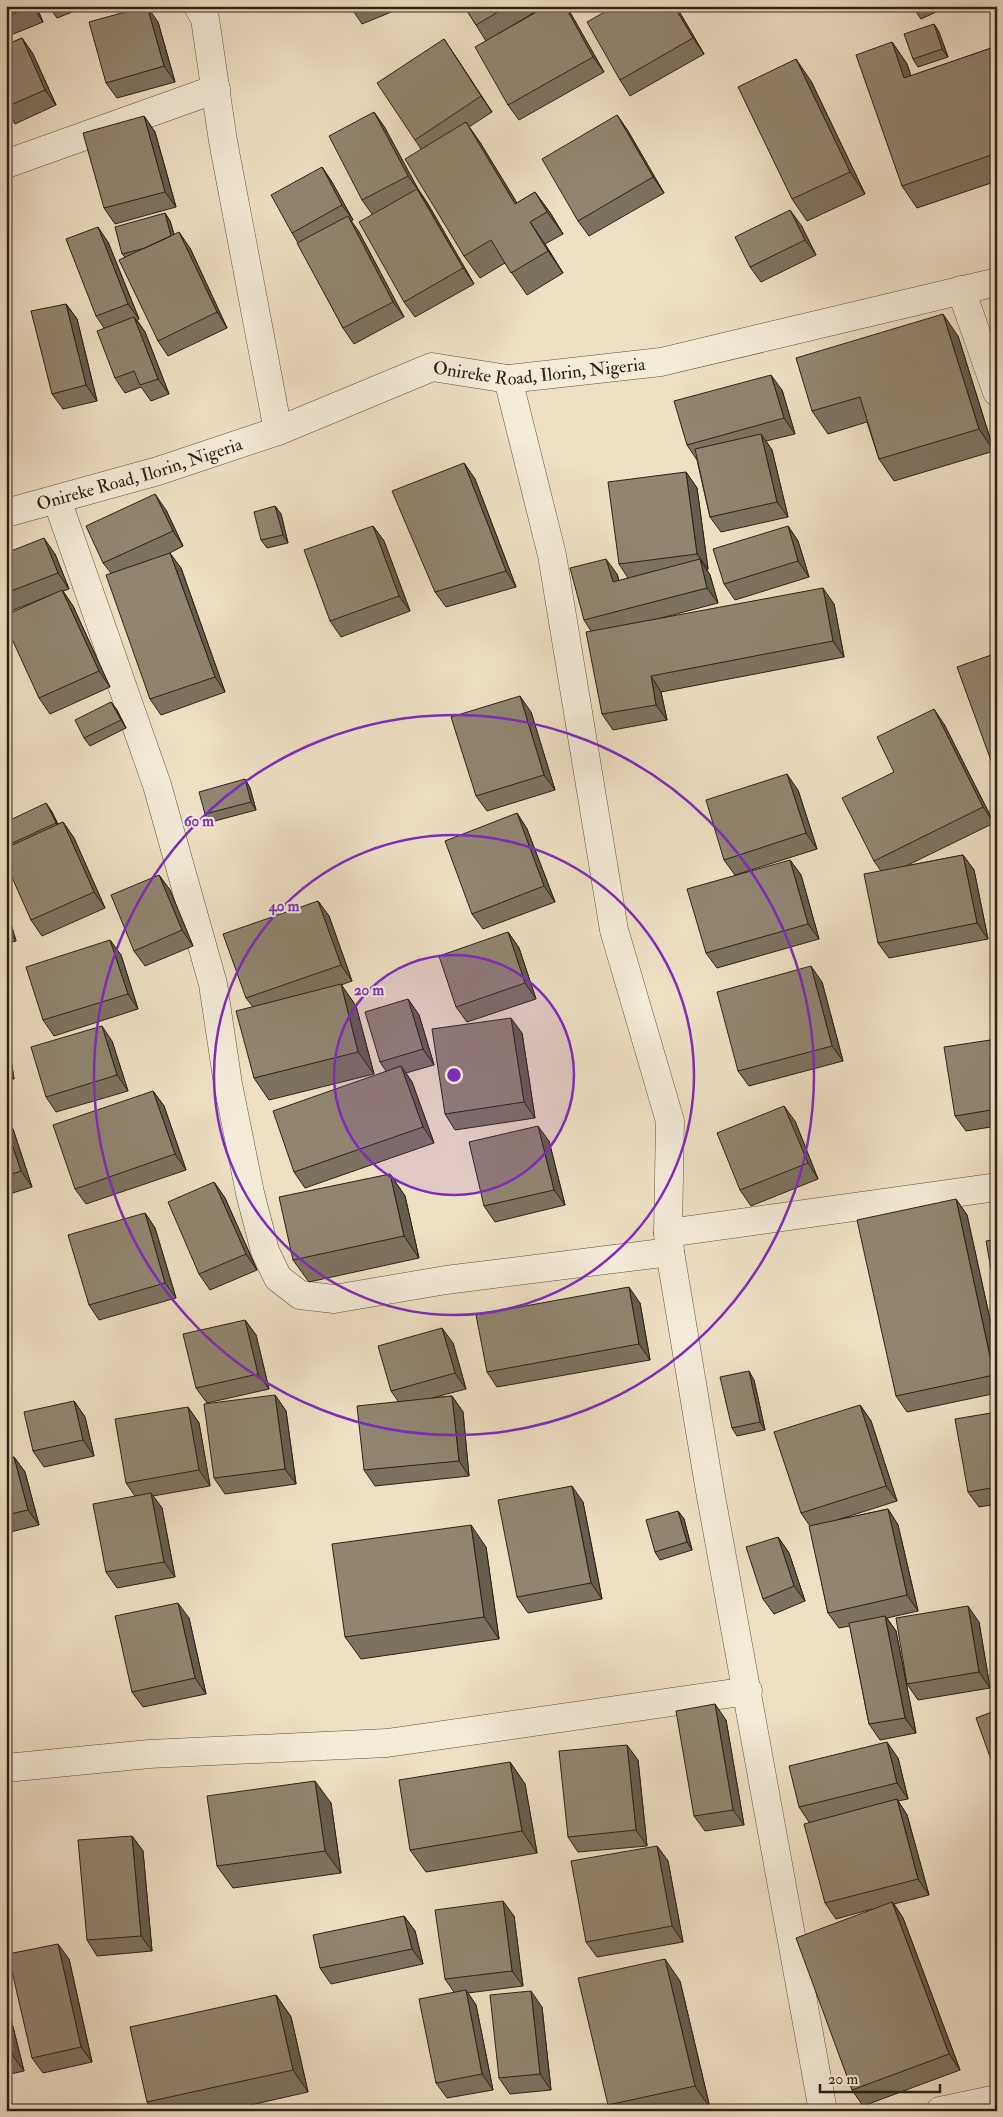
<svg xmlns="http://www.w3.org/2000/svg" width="1003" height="2117" font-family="'IM FELL Double Pica',serif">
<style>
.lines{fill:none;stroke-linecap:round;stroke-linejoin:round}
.minor-casing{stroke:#5c5242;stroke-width:29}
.minor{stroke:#f4ebd9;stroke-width:28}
.wall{fill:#7d7261;stroke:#2c2217}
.shaded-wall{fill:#665d4f;stroke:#2c2217}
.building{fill:#918571;stroke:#2c2217}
.ring{fill:none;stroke:#7b2cbf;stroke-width:2.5}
.labels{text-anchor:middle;stroke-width:4;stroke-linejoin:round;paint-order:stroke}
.street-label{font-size:18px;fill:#2c2217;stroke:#f4ebd9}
.centre{fill:#7b2cbf;stroke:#f4ebd9;stroke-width:2.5}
.ring-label{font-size:15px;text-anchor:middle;font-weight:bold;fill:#7b2cbf;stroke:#f4ebd9;stroke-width:4;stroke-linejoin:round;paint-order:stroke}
</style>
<rect width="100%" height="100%" fill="#eee0c4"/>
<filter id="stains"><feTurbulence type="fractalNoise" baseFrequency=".004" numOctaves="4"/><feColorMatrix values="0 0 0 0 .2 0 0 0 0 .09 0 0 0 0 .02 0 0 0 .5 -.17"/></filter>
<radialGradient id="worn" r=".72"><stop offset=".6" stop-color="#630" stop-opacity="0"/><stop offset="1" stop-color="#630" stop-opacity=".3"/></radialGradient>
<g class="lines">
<g class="minor-casing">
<g id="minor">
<path d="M198,6L205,19L223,141L278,431"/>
<path d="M6,164L216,89"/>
<path d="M961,290L997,392"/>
<path d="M508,379L552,555L614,930L670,1121L668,1233L670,1252L710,1491L823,2111"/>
<path d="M57,500L157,785L213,984L228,1084L250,1193L265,1251L278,1278L300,1295L334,1299L446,1280L670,1252"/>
<path id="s1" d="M6,513L158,471L278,431L432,367L508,379L661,362L997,282"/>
<path d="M668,1233L997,1187"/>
<path d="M6,1768L149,1754L387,1743L748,1691"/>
<path d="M940,2111L997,2099"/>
</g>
</g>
<use href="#minor" class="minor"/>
</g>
<path class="wall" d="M6,6H36L43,22L6,37Z
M48,6H88L57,18Z
M350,6H406L362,24Z
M464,6H545L498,34L547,6H566L571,14L604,72L519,120L508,105L486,41L476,25Z
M615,6H676L704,54L630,96L620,80Z
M912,6H949L921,19Z
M158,22L175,82L117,98L106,83Z
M934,24L939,32L948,57L918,67L913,59Z
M22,38L33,54L56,105L15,124L10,116L6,118V45Z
M892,42L907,64L911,76L997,46V181L917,208L902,186Z
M454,54L492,112L469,127L481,144L517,203L535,192L551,214L563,234L545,244L563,273L527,295L505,263L480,278L464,256L421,149L415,140Z
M811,81L865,194L807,221L792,199Z
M374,112L385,128L418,189L428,204L474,284L415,317L404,302L372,214L362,200Z
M617,115L628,131L664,193L589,236L578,221Z
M144,116L155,132L176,207L115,224L104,208Z
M322,167L332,182L353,220L351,221L359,232L404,317L354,344L343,328L298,243L292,233Z
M165,213L170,221L174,234L190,248L227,328L168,356L158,341L125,257L122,254Z
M801,225L816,255L761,282L750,267Z
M108,242L139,319L137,320L145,332L169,394L151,401L141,387L125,393L115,378L104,328L96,316Z
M66,304L77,319L97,401L63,409L52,394Z
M958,336L994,451L894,481L879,459L867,422L828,434L812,411Z
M782,390L795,434L766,441L772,450L788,517L721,532L710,517L697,460L687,445Z
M464,463L475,479L516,587L446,607L435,592Z
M686,472L697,488L708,569L707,570L710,575L718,603L661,618L834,604L844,657L661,692L667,720L613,730L602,714L591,631L584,620L617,574L619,581L628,578L619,564Z
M275,506L281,514L288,543L267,548L261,540Z
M166,510L183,546L168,554L181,568L225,692L161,715L150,699L111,573L103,563Z
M373,526L384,541L410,611L341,637L330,621Z
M788,526L798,541L809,577L735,600L724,584Z
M6,553L55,554L69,589L63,591L73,606L110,687L50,714L39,698L46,597L6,613Z
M111,702L117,710L126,728L90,746L84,738Z
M531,712L555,790L487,811L476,796Z
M944,724L994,823L906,866L963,855L974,870L988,939L889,958L878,943L881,871L874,861L894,772Z
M245,779L250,788L256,810L211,822L205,814Z
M798,790L817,849L735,875L724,860Z
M46,803L52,812L58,824L63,822L74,838L105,908L42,936L31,920L9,846L6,842Z
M517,813L527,829L555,902L483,929L472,914Z
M790,860L801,875L819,939L717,968L706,953Z
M159,875L170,890L193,946L145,966L134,951Z
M318,901L329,916L352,981L341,985L356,1006L374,1074L269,1100L254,1078L253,1007L246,998Z
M6,907L16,941L6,944Z
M508,932L519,948L536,999L467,1022L456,1007Z
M110,940L121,955L138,1009L54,1036L43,1020Z
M822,982L843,1061L749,1086L738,1071Z
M408,999L419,1015L434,1065L406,1073L412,1082L434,1143L305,1188L294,1172L386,1071L380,1062Z
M6,1028L14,1079L6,1080Z
M522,1033L535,1118L455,1130L445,1114Z
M997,1039V1126L966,1131L955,1116Z
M112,1041L128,1091L56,1112L46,1097Z
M153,1091L164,1106L186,1170L86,1204L75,1189Z
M6,1120L13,1129L32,1187L6,1195Z
M795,1121L818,1179L751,1206L740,1190Z
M549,1141L565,1205L495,1222L484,1206Z
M390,1174L405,1196L419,1258L309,1282L293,1260Z
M214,1182L225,1198L257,1270L210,1290L199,1274Z
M956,1199L967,1215L997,1351V1393L907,1412L896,1396Z
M145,1213L155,1228L176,1298L99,1320L89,1305Z
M640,1303L650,1360L497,1387L487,1372Z
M245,1320L256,1335L269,1389L207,1403L196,1388Z
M453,1343L466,1389L432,1398L452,1396L463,1412L469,1476L375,1486L364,1470L398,1401L391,1391Z
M754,1380L765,1430L737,1436L732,1428Z
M275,1395L286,1411L296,1484L225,1494L214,1478Z
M74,1401L85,1417L94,1456L44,1467L33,1451Z
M860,1405L871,1421L897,1501L837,1520L888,1509L898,1525L918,1611L887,1618L896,1631L916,1733L880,1740L869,1724L850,1626L839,1628L828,1613L810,1526L801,1513Z
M188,1407L199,1423L210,1486L153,1496L162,1508L175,1577L117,1588L106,1572L135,1496L126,1483Z
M997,1412V1504L979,1507L968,1492Z
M14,1457L25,1472L39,1525L6,1533V1459Z
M583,1502L602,1599L528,1613L517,1597Z
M678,1511L684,1519L692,1550L660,1560L655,1552Z
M778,1537L789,1553L805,1601L774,1614L763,1599Z
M486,1547L499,1639L361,1659L345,1637Z
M189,1618L206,1694L143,1707L132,1692Z
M979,1622L990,1688L918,1700L907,1684Z
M726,1720L744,1825L705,1831L694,1816Z
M898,1758L908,1799L898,1801L907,1815L929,1895L894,1904L903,1918L960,2070L863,2106L852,2090L872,1909L836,1919L825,1903L809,1822L799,1807Z
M638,1760L647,1846L578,1852L568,1837Z
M510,1762L525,1784L537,1853L426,1872L410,1850Z
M331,1803L341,1873L233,1888L217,1866Z
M132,1836L143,1851L152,1951L97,1956L87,1940Z
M657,1846L668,1861L683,1942L597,1957L586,1942Z
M404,1916L415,1931L423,1964L331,1984L320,1968Z
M514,1916L523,1986L468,1993L476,2005L493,2090L447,2098L436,2083L454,1992L445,1979Z
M69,1959L92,2062L43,2073L32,2058Z
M680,1981L710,2108L697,2111H612L608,2105Z
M276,1995L291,2017L308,2092L224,2111H153L147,2102Z
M6,1999L24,2071L6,2075Z
M542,2007L551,2090L510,2094L499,2078Z"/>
<path class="shaded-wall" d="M32,6H36L43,22Z
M147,6L158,22L175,82L164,66Z
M565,6H566L571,14L604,72L593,57Z
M674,6H676L704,54L693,38Z
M934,24L939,32L948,57L942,49Z
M22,38L33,54L56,105L45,90Z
M444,39L454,54L492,112L481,96Z
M892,42L907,64L919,100L904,78Z
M796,59L811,81L865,194L850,172Z
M374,112L385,128L418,189L428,204L474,284L463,268L419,191L408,176Z
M617,115L628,131L664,193L653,177Z
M144,116L155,132L176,207L165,192Z
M466,122L481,144L531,226L515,204Z
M322,167L332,182L353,220L342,205Z
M535,192L551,214L563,234L547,212Z
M790,210L801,225L816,255L805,240Z
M165,213L170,221L178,248L172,240Z
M348,216L359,232L404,317L393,302Z
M530,222L545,244L563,273L548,251Z
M98,227L108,242L139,319L128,304Z
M179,232L190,248L227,328L217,312Z
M66,304L77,319L97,401L86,385Z
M943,314L958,336L994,451L979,429Z
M134,317L145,332L169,394L158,379Z
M771,375L782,390L795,434L784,418Z
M761,434L772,450L788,517L777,502Z
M464,463L475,479L516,587L506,571Z
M686,472L697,488L708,569L697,554Z
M155,494L166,510L183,546L173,531Z
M275,506L281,514L288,543L283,535Z
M373,526L384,541L410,611L399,596Z
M788,526L798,541L809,577L798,561Z
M44,538L55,554L69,589L58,573Z
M170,553L181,568L225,692L215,677Z
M606,559L617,574L624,598L613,582Z
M700,559L710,575L718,603L707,588Z
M823,588L834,604L844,657L833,641Z
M62,590L73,606L110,687L99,671Z
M651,676L661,692L667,720L656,705Z
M520,696L531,712L555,790L544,775Z
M111,702L117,710L126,728L121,720Z
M934,709L944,724L994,823L983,807Z
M787,774L798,790L817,849L806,833Z
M245,779L250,788L256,810L251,802Z
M46,803L52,812L61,831L56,823Z
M517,813L527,829L555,902L544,886Z
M63,822L74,838L105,908L94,892Z
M963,855L974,870L988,939L977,923Z
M790,860L801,875L819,939L808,924Z
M159,875L170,890L193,946L182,930Z
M318,901L329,916L352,981L341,965Z
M6,907L16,941L6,927Z
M508,932L519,948L536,999L525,983Z
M110,940L121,955L138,1009L128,994Z
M811,966L822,982L843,1061L832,1046Z
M341,984L356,1006L374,1074L358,1052Z
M408,999L419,1015L434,1065L423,1049Z
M511,1018L522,1033L535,1118L524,1102Z
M102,1026L112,1041L128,1091L117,1075Z
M6,1028L14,1079L6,1068Z
M401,1066L412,1082L434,1143L423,1127Z
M153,1091L164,1106L186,1170L175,1154Z
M784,1106L795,1121L818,1179L808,1163Z
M6,1120L13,1129L32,1187L21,1171L6,1127Z
M538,1126L549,1141L565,1205L554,1190Z
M390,1174L405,1196L419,1258L404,1236Z
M214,1182L225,1198L257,1270L246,1254Z
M956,1199L967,1215L997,1351V1378L994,1375Z
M145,1213L155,1228L176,1298L165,1283Z
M629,1287L640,1303L650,1360L639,1344Z
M245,1320L256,1335L269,1389L258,1374Z
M442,1328L453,1343L466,1389L455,1373Z
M749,1371L754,1380L765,1430L760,1422Z
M275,1395L286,1411L296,1484L285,1469Z
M452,1396L463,1412L469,1476L459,1461Z
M74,1401L85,1417L94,1456L83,1440Z
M860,1405L871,1421L897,1501L886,1486Z
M188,1407L199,1423L210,1486L199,1470Z
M14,1457L25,1472L39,1525L28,1510Z
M572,1486L583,1502L602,1599L591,1583Z
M151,1493L162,1508L175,1577L164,1562Z
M888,1509L898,1525L918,1611L907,1595Z
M678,1511L684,1519L692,1550L687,1542Z
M471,1525L486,1547L499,1639L484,1617Z
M778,1537L789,1553L805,1601L794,1586Z
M178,1603L189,1618L206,1694L195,1678Z
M968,1606L979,1622L990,1688L979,1672Z
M885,1616L896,1631L916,1733L905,1718Z
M715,1704L726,1720L744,1825L733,1810Z
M887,1742L898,1758L908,1799L897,1783Z
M627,1745L638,1760L647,1846L636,1830Z
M510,1762L525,1784L537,1853L522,1831Z
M315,1781L331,1803L341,1873L325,1851Z
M897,1799L907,1815L929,1895L918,1879Z
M132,1836L143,1851L152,1951L141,1936Z
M657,1846L668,1861L683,1942L672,1926Z
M503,1901L514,1916L523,1986L512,1971Z
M892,1902L903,1918L960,2070L949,2054Z
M404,1916L415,1931L423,1964L412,1949Z
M58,1944L69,1959L92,2062L81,2047Z
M665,1959L680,1981L710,2108L695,2086Z
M466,1990L476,2005L493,2090L482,2074Z
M531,1991L542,2007L551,2090L540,2074Z
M276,1995L291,2017L308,2092L293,2070Z
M6,1999L24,2071L13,2056L6,2028Z"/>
<path class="building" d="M6,6H32L6,17Z
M147,6L164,66L106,83L89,22Z
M464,6H508L476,25Z
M547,6H565L593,57L508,105L475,47Z
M615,6H674L693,38L620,80L587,22Z
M934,24L942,49L913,59L904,34Z
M22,38L45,90L6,107V45Z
M444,39L481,96L415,140L377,83Z
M892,42L904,78L997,46V153L902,186L856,55Z
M796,59L850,172L792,199L738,87Z
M374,112L408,176L362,200L329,136Z
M617,115L653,177L578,221L542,159Z
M144,116L165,192L104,208L83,133Z
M466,122L515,204L535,192L547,212L530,222L548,251L511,273L491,240L464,256L405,159Z
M322,167L342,205L292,233L271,195Z
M417,189L463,268L404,302L359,222Z
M790,210L805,240L750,267L735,237Z
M165,213L171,236L145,248L122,254L115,227Z
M348,216L393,302L343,328L297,243Z
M98,227L128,304L96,316L66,239Z
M179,232L217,312L158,341L119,260Z
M66,304L86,385L52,394L31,311Z
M943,314L979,429L879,459L860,397L812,411L796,358Z
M134,317L158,379L140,385L134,371L115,378L97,331Z
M771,375L784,418L687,445L674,401Z
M761,434L777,502L710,517L695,449Z
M464,463L506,571L435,592L392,491Z
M686,472L697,554L619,564L608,482Z
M155,494L173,531L103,563L86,526Z
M275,506L283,535L261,540L254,512Z
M373,526L399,596L330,621L304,550Z
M788,526L798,561L724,584L713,549Z
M44,538L58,573L6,593V553Z
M170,553L215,677L150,699L106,575Z
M606,559L613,582L700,559L707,588L584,620L570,568Z
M823,588L833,641L651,676L656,705L602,714L586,632Z
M62,590L99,671L39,698L6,626V615Z
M997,653V777L957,667Z
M520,696L544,775L476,796L451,717Z
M111,702L121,720L84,738L75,720Z
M934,709L983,807L874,861L842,798L894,772L877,737Z
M787,774L806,833L724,860L706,800Z
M245,779L251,802L205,814L199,792Z
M46,803L56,823L8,845L6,842V822Z
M517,813L544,886L472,914L445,841Z
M63,822L94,892L31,920L6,864V848Z
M963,855L977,923L878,943L864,874Z
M790,860L808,924L706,953L687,889Z
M159,875L182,930L134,951L111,895Z
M318,901L341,965L246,998L223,934Z
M508,932L525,983L456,1007L439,956Z
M110,940L128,994L43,1020L26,967Z
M811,966L832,1046L738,1071L717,992Z
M341,984L358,1052L254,1078L236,1011Z
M408,999L423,1049L380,1062L365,1012Z
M511,1018L524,1102L445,1114L432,1029Z
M102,1026L117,1075L46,1097L31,1047Z
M997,1039V1109L955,1116L944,1047Z
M401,1066L423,1127L294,1172L273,1111Z
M153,1091L175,1154L75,1189L53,1125Z
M784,1106L808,1163L740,1190L717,1133Z
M538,1126L554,1190L484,1206L469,1142Z
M6,1127L21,1171L6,1176Z
M390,1174L404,1236L293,1260L279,1197Z
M214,1182L246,1254L199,1274L168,1202Z
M956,1199L994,1375L896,1396L857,1220Z
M145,1213L165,1283L89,1305L68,1235Z
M997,1239V1303L986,1241Z
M629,1287L639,1344L487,1372L476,1315Z
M245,1320L258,1374L196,1388L183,1334Z
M442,1328L455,1373L391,1391L378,1346Z
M749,1371L760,1422L732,1428L720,1377Z
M275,1395L285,1469L214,1478L204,1404Z
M452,1396L459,1461L364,1470L357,1406Z
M74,1401L83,1440L33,1451L24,1412Z
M860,1405L886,1486L801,1513L774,1432Z
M188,1407L199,1470L126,1483L115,1419Z
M997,1412V1487L968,1492L955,1419Z
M14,1457L28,1510L6,1515V1459Z
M572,1486L591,1583L517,1597L498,1500Z
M151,1493L164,1562L106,1572L93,1504Z
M888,1509L907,1595L828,1613L809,1526Z
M678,1511L687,1542L655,1552L646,1520Z
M471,1525L484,1617L345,1637L332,1544Z
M778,1537L794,1586L763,1599L746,1547Z
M178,1603L195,1678L132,1692L115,1616Z
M968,1606L979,1672L907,1684L896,1618Z
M885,1616L905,1718L869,1724L849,1623Z
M715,1704L733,1810L694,1816L676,1711Z
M997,1710V1776L976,1718Z
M887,1742L897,1783L799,1807L789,1766Z
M627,1745L636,1830L568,1837L559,1751Z
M510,1762L522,1831L410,1850L399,1780Z
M315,1781L325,1851L217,1866L207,1796Z
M897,1799L918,1879L825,1903L804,1824Z
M132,1836L141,1936L87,1940L78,1840Z
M657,1846L672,1926L586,1942L571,1861Z
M503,1901L512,1971L445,1979L435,1910Z
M892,1902L949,2054L852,2090L796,1938Z
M404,1916L412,1949L320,1968L313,1935Z
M58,1944L81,2047L32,2058L8,1954Z
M665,1959L695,2086L608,2105L578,1978Z
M466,1990L482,2074L436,2083L419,1999Z
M531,1991L540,2074L499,2078L490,1995Z
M276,1995L293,2070L147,2102L130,2027Z
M6,2028L13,2056L6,2057Z"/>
<circle cx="454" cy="1075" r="120" fill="#7b2cbf" fill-opacity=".12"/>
<g class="ring">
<circle cx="454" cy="1075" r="120"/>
<circle cx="454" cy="1075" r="240"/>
<circle cx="454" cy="1075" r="360"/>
</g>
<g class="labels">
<g class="street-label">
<text dy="6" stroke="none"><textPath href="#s1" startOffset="559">Onireke Road, Ilorin, Nigeria</textPath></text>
<text dy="6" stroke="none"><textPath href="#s1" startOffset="139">Onireke Road, Ilorin, Nigeria</textPath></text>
</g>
</g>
<circle cx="454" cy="1075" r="8" class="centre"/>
<g class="ring-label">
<text x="199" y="826">60 m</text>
<text x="284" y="911">40 m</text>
<text x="369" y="995">20 m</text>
</g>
<rect width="1003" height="2117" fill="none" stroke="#eee0c4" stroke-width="25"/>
<rect x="8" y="8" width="988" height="2102" fill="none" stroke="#2c2217" stroke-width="2.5"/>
<rect x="12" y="12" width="978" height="2092" fill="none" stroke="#2c2217"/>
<path d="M820 2084v8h120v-8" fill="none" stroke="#2c2217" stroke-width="2.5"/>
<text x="828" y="2084" font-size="15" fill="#2c2217" stroke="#f4ebd9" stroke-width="4" paint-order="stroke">20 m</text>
<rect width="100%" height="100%" filter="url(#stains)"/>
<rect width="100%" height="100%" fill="url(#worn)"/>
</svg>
